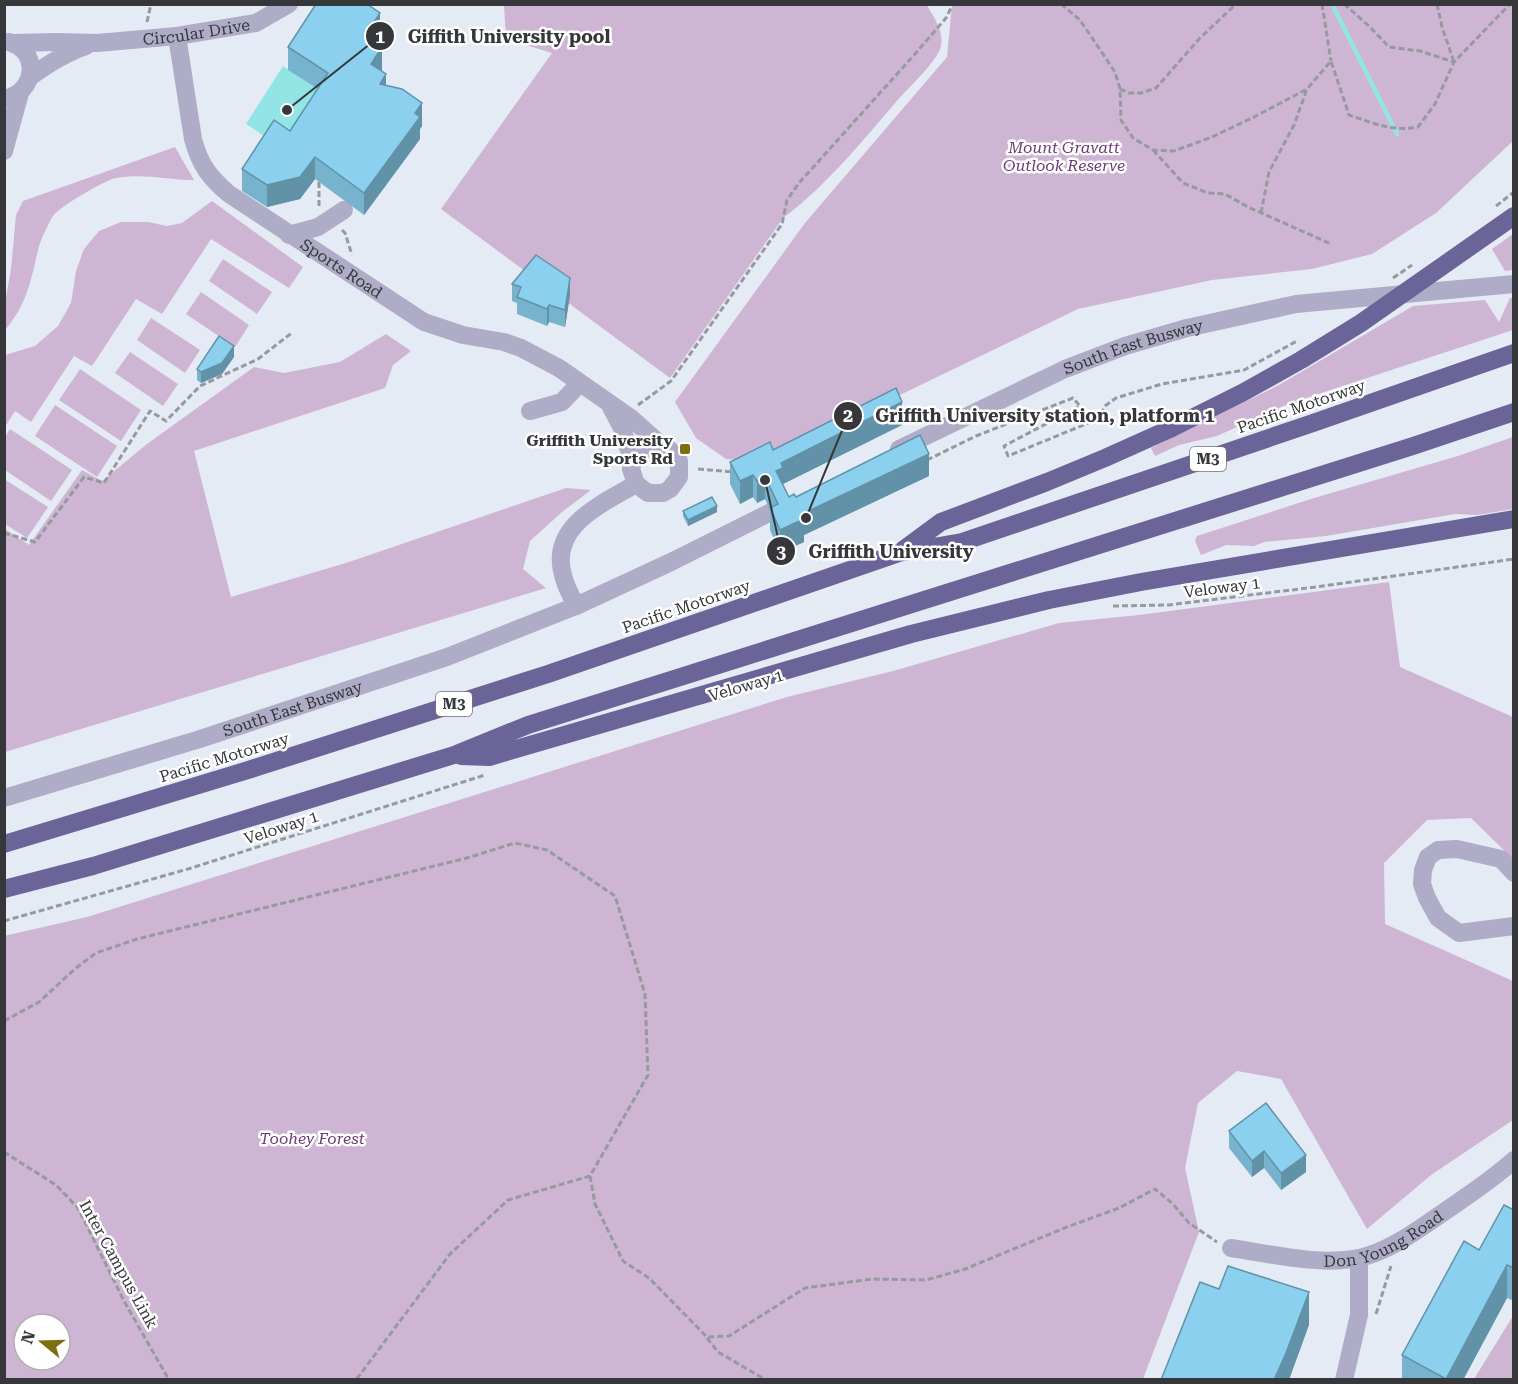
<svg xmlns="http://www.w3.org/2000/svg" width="1518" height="1384" font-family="'Roboto Serif',serif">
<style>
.green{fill:#ceb5d3;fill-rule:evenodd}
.water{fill:#92e5e4}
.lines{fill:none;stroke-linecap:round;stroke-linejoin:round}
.stream{stroke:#92e5e4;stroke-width:4.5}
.path{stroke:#969aa0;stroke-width:3;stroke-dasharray:6 3;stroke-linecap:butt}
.minor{stroke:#aeacc6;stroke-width:18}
.highway{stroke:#6b6498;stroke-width:18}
.wall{fill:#78b3cd}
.shaded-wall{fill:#6192a7}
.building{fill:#8bd0ee;stroke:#6192a7;stroke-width:1.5}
.poi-dot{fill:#7c6f0e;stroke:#fff;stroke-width:2}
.labels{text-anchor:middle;stroke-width:5;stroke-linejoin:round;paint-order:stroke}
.shield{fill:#fff;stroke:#727375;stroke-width:1.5}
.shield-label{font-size:15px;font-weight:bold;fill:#35373a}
.street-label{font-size:16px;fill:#35373a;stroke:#fff}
.park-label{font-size:16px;font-style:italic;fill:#6d3b77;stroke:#fff}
.poi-label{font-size:16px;font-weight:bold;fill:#35373a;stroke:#fff;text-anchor:end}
.leader{fill:none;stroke:#35373a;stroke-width:2}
.callout-dot{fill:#35373a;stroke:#fff;stroke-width:2}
.mark-label{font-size:18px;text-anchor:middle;font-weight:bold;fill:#fff}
.callout-label{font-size:18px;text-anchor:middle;font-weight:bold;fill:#35373a;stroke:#fff;stroke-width:5;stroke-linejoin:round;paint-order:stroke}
</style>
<rect width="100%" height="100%" fill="#e5ebf4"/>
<path class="green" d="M926,4C934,17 944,31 941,46C939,58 913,84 904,93C866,136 829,184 783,218L670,378L441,209L552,53L506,39L504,5Z
M952,5H1513V141L1436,213L1372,254L1312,269L1212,280L1078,309L763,461L726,459L696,438L675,402L805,223L947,57Z
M175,147L194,180C168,180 143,173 116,178C105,180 59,207 53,216C48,224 42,237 39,246C31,279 28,303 5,330V303L11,269L16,215L23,201Z
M212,201L303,267L289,288L211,239L162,314L136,299L92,366L74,356L31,422L15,411L5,427V355L35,346L58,326L71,303L76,271L84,249L99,231L121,222H148L167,226L182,223Z
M1513,234V270L1505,271L1492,249Z
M223,259L272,292L257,314L209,281Z
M201,292L249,325L235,347L186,314Z
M1510,298H1513V330L1288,404L1217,436L1179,445L1155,456L1151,448L1279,385L1413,306L1485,300L1499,322Z
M151,318L200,350L185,373L137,340Z
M386,334L411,351L393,365L385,388L194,451L231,597L349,562L566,488L591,490L562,512L530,541L523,569L546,588L5,752V529L29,545L82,470L102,481L147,444L254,367L284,373L340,362Z
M130,352L178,384L163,406L115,373Z
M80,369L141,410L121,441L59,400Z
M55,405L117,446L97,477L35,436Z
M10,429L72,470L51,501L5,470V437Z
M1513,437V509L1477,515L1455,514L1326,536L1264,542L1254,546L1226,545L1201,555L1195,541L1197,536L1314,498L1458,456Z
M4,479L48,507L27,538L5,524Z
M1389,582L1400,667L1513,717V859L1471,818L1427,820L1384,863L1385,924L1513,981V1120L1431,1175L1367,1229L1281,1079L1237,1071L1198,1103L1185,1168L1199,1232L1143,1379H5L4,936L87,917L787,697L893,671L1059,623L1139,615ZM24,1324H60V1360H24Z
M1513,1316V1379H1474Z"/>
<path class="water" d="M283,66L328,95L290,153L246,124Z"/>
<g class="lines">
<path class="stream" d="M1332,4L1397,134"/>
<path class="path" d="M1061,4L1080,20L1115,72L1120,89L1121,120L1133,138L1153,150L1174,151L1212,137L1254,117L1307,89L1331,61L1349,115C1373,123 1393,132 1418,127L1435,104L1454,62L1510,4
M1322,4L1331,61
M1344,4L1369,26L1389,47L1420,51L1454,62
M1437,4L1442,27L1454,62
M147,22L151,4
M1120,89L1129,93H1141L1156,88L1199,39L1236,4
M1153,150L1183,183L1208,193L1225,194L1248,207L1331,244
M319,182V206
M1496,206L1514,192
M1261,213L1269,172L1294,125L1307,89
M342,230L345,233L352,255
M1393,278L1412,265
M638,405L671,381L782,224L787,200L799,183L915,54L946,18L953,4
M927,460L976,436L1073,398L1080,406L1004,446L1008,456L1098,419L1105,406L1116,398L1162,384L1244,370L1297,341
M698,469L734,472
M4,533L35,542L84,477L104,483L150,411L166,421L200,386L258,359L293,332
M1113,606L1168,605L1316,587L1514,559
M4,921L188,869L485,775
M4,1021L39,1002L76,968L96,953L137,939L467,858L515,843L547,850L615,896L645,994L648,1075L590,1176L508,1200L450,1254L356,1380
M4,1152L56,1185L78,1208L124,1301L169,1380
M590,1176L595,1204L623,1261L649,1278L707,1337L729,1336L805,1288L872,1279L926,1280L965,1269L1067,1227L1119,1208L1155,1189L1172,1203L1189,1223L1217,1242
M1376,1314L1391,1266
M707,1338L718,1352L766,1380"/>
<g class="minor">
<path id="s1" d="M177,36L193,139C200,165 209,177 229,194L424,322L463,335L504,342L521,348L559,368L632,419L662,446L669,449L679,461V477L670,489L663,493H648L636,484L631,469L633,462L636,456L647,447L662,446"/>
<path id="s2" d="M15,43L56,42L97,43L177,36L256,23L289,4"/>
<path d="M30,77C48,64 65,53 86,46"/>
<path d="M4,99C36,93 41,51 9,42"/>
<path d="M4,151L20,93"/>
<path d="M289,235L318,227L344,210"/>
<path d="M611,407L621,426L633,462"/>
<path d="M530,411L562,402L579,384"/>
<path id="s3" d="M899,449L1065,369L1125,346L1187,328L1296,304L1514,284"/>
<path d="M576,606C571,596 565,585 563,575C549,526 602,504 636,484"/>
<path id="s4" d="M4,798L200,739L447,657L576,606L671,562L771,512"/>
<path d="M1514,873L1501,859L1457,849L1438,850L1428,857L1423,870L1422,884L1427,898L1438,918L1459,933L1514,926"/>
<path id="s5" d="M1231,1248C1271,1254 1319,1266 1359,1258C1391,1251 1420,1228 1447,1210C1470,1194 1493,1179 1514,1160"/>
<path d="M1344,1380L1359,1315V1258"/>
</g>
<path class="highway" d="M903,550L941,522L1047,482L1105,458L1172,428L1242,393L1301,360L1361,323L1514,216
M461,756L489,757L911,634L1049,600L1141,582L1514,519
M4,844L245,771L548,674L899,553L962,542L1313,423L1514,353
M4,889L93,866L454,755L528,725L1413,446L1514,412"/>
</g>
<path class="wall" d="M380,35L378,40V45L382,70L381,71L386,85L422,126L420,129V139L364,215L315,179L300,199L267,207L242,191V169L290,131L318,89L288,70V47Z
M512,284L570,295L565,327L549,322L547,326L517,314V303L512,301Z
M234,357L222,374L201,383L197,380V369Z
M902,425L783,484L789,497H796L929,476L804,535V542L780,553L770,530V510L765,499L757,503L753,497L740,504L730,484V462L773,450Z
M683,511L717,512L688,526L683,516Z
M1229,1131L1306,1172L1281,1190L1264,1168L1252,1177L1229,1148Z
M1514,1210V1301L1507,1298L1463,1380H1402V1355L1479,1250Z"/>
<path class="shaded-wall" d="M380,13V35L378,40V54L382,47V70L371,87L370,28Z
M386,74V96L380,84Z
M422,103V126L420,129V139L364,215V193L415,113Z
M315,157V179L300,199L267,207V185Z
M570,278V295L565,327V310Z
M549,305V322L547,326V309Z
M234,346V357L222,374L201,383V372Z
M902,402V425L783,484V490L776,471L781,463Z
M929,454V476L804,535V542L780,553V530L802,514Z
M753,475V497L740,504V481Z
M765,477V499L757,503V481Z
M717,506V512L688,526V520Z
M1264,1151V1168L1252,1177V1161Z
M1306,1155V1172L1281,1190V1173Z
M1507,1265V1298L1463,1380H1446Z
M1309,1292V1325L1289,1380H1274Z"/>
<path class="building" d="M316,4H367L380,13L370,28L378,33L373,41L382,47L371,64L386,74L380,84L402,89L422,103L415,113L420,117L364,193L315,157L300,177L267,185L242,169L274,120L290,131L328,73L288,47Z
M536,255L570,278L565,310L549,305L547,309L517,297L521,287L512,284Z
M219,336L234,346L222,363L201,372L197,369Z
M896,388L902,402L781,463L783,468L776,471L789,497L794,494L796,497L920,435L929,454L802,514L804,519L780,530L770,508L778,504L765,477L757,481L753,475L740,481L730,462L770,442L773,450Z
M712,497L717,506L688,520L683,511Z
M1266,1103L1306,1155L1281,1173L1264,1151L1252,1161L1229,1131Z
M1504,1205L1514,1210V1268L1507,1265L1446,1379L1402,1355L1464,1241L1479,1250Z
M1228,1266L1309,1292L1286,1353L1274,1380H1161L1200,1282L1219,1289Z"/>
<rect class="poi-dot" x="679" y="443" width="12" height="12" rx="3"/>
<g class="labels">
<g class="shield">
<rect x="1190" y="447" width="36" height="24" rx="4.5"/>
<rect x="436" y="692" width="36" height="24" rx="4.5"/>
</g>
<g class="shield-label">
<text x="1208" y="464">M3</text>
<text x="454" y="709">M3</text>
</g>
<g class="street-label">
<text dy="6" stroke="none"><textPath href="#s2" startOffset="182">Circular Drive</textPath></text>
<text dy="6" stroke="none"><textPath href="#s1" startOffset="306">Sports Road</textPath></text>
<text dy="6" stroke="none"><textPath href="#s3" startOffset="256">South East Busway</textPath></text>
<text transform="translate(1301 406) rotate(-19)" y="6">Pacific Motorway</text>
<text transform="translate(1222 587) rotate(-7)" y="6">Veloway 1</text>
<text transform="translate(686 606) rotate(-19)" y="6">Pacific Motorway</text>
<text transform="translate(746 685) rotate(-16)" y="6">Veloway 1</text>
<text dy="6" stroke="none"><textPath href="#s4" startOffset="302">South East Busway</textPath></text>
<text transform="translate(224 757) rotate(-17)" y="6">Pacific Motorway</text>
<text transform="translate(281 827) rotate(-18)" y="6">Veloway 1</text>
<text dy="6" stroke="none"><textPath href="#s5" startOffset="158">Don Young Road</textPath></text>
<text transform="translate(119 1264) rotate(61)" y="6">Inter Campus Link</text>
</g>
<g class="park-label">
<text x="1064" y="153">Mount Gravatt<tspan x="1064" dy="18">Outlook Reserve</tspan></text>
<text x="312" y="1144">Toohey Forest</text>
</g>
<g class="poi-label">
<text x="673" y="446">Griffith University<tspan x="673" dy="18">Sports Rd</tspan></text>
</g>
</g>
<path class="leader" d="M287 110L380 36M806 518L848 416M765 480L781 551"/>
<g class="callout-dot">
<circle cx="287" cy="110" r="6"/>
<circle cx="806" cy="518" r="6"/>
<circle cx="765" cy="480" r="6"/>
<circle cx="380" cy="36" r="15"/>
<circle cx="848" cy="416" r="15"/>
<circle cx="781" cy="551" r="15"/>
</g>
<g class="mark-label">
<text x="380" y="43">1</text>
<text x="848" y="422">2</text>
<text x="781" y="558">3</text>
</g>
<g class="callout-label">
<text x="509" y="43">Giffith University pool</text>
<text x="1045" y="422">Griffith University station, platform 1</text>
<text x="891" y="558">Griffith University</text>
</g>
<rect width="1518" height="1384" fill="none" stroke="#35373a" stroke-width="12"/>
<g transform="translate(42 1342) rotate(289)"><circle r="28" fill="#ffffff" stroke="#aeafb0" stroke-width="1.5"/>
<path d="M0-4.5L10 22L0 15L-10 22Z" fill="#7c6f0e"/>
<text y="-9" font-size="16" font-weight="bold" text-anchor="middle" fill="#35373a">N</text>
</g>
</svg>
